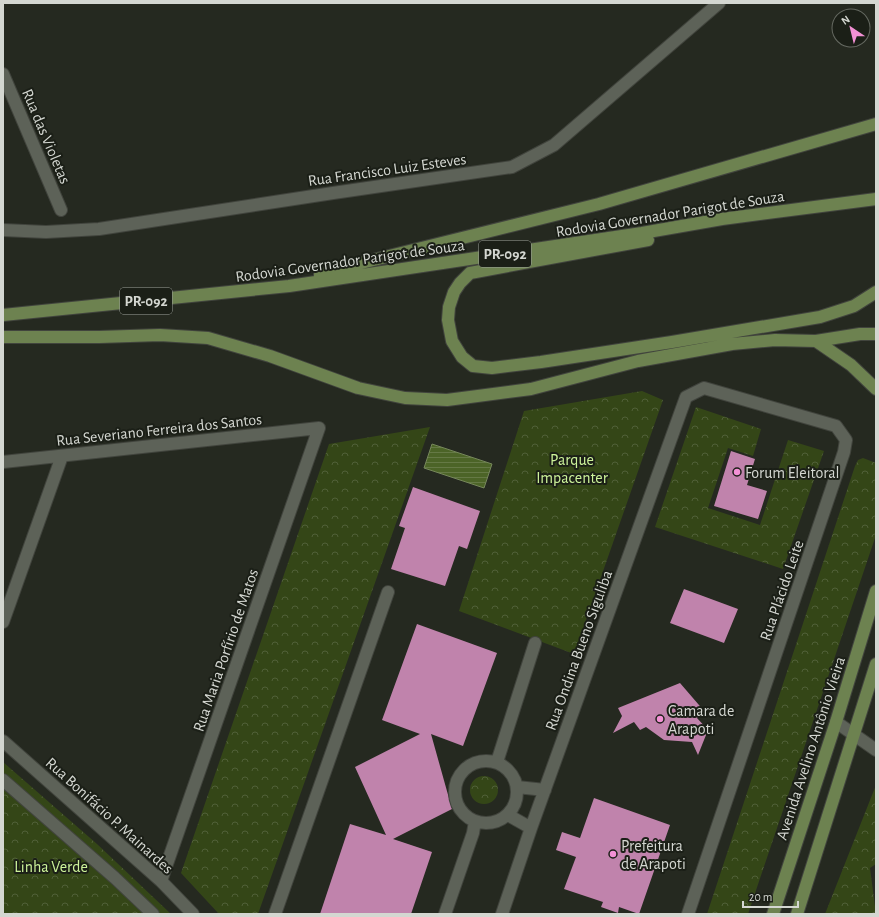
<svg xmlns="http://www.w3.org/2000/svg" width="879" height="917" font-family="'Alegreya Sans',sans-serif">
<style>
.park{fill:url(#park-crowns)}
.water{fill:url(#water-rules);stroke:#75865a}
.building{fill:#c083ac}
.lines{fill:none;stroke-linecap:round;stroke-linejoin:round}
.minor-casing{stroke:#41443d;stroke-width:14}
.major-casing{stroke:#41443d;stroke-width:14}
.minor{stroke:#5d6258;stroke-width:12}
.major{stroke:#6d8250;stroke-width:12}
.poi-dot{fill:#f391d5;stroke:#1b1f17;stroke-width:1.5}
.labels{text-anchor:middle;stroke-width:4;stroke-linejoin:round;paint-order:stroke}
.shield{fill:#1b1f17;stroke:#9ca099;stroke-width:1}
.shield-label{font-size:15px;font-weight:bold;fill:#d4d7d1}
.street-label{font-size:16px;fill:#d4d7d1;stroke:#1b1f17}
.park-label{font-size:16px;fill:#cdf39a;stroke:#1b1f17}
.poi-label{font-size:16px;fill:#d4d7d1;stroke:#1b1f17;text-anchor:start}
</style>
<defs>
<pattern id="park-crowns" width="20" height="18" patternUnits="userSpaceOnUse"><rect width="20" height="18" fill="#344617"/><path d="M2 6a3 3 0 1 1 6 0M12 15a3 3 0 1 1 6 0" fill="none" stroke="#506038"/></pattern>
<pattern id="water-rules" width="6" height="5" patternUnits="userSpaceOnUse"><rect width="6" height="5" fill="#4c6427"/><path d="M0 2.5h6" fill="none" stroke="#657945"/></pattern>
</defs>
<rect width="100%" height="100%" fill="#252920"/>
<path class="park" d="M642,391L663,400L574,654L459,611L524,411Z
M696,407L761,429L753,456L728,448L708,508L760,525L788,440L824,451L783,569L655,527Z
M430,427L258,914H219L181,873L329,444Z
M863,458L876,463V535L748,914H707L855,466L858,460Z
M3,762L97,844L171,914H3Z
M470 790a14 14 0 1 1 28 0a14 14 0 1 1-28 0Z
M876,785V864L870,868L876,914H825Z"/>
<path class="water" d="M432,444L492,464L484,488L424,468Z"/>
<path class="building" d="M731,451L755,459L747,485L767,491L758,519L714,506Z
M413,487L480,511L467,549L459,546L445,586L391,569L405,528L399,526Z
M684,589L738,609L724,643L670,623Z
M417,624L497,653L463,746L431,734L452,809L393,839L432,852L411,914H320L350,824L386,835L355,767L420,734L382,720Z
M680,683L705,712L697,718L708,730L698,755L692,742L664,740L646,727L640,730L634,722L613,733L622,716L618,708Z
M594,798L670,825L639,914L619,907L618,913L601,907L603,902L564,889L576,857L556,850L562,832L580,838Z"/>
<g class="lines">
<g class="minor-casing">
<path id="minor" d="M3,74L61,210
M3,230L46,232L99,229L333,193L512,167L554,145L719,3
M3,462L319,428L161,881
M3,622L62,456
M836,722L876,750
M3,741L161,881L193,914
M455 792a31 31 0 1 1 62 0a31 31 0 1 1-62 0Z
M497,762L535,643
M3,780L115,878L153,914
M517,787L545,790
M508,815L531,828
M275,914L388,592
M445,914L473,833L475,821
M502,914L531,828L686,397L704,388L836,426L846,440L844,452L688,914"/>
</g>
<g class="major-casing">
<path id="major" d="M648,240L470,273L460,283L454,292L449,307L448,320L452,341L462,357L473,366L492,368L541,362L672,342L820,317L854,306L876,292
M320,275L341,268L599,204L876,124
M3,315L289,286L642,233L722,219L876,199
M3,337H99L160,335L208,338L270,356L358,388L405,398L447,400L531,389L638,361L732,344L775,340L816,341L851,365L876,389
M816,341L860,334H876
M773,914L836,722L876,591
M797,914L876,664"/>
</g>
<use href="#minor" class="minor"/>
<use href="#major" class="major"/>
</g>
<g class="poi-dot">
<circle cx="737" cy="472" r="4"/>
<circle cx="660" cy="719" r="4"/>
<circle cx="613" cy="854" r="4"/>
</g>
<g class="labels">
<g class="shield">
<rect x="479" y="241" width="52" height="26" rx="3"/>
<rect x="120" y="288" width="52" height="26" rx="3"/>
</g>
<g class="shield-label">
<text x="505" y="259">PR-092</text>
<text x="146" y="306">PR-092</text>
</g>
<g class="street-label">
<text transform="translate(47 136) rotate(67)" y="6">Rua das Violetas</text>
<text transform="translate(387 169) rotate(-8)" y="6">Rua Francisco Luiz Esteves</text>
<text transform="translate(670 213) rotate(-9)" y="6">Rodovia Governador Parigot de Souza</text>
<text transform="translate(350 260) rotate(-8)" y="6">Rodovia Governador Parigot de Souza</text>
<text transform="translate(159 429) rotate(-6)" y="6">Rua Severiano Ferreira dos Santos</text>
<text transform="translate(781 590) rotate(-71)" y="6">Rua Plácido Leite</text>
<text transform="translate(225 650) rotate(-71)" y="6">Rua Maria Porfírio de Matos</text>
<text transform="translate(578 650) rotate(-70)" y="6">Rua Ondina Bueno Siguliba</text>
<text transform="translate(810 748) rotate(-72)" y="6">Avenida Avelino Antônio Vieira</text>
<text transform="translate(110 815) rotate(42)" y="6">Rua Bonifácio P. Mainardes</text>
</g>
<g class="park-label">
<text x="572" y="465">Parque<tspan x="572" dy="18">Impacenter</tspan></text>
<text x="51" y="872">Linha Verde</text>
</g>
<g class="poi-label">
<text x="745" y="478">Forum Eleitoral</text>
<text x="668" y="716">Camara de<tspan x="668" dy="18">Arapoti</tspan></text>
<text x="621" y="851">Prefeitura<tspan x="621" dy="18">de Arapoti</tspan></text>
</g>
</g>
<rect width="879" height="917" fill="none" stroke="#d4d7d1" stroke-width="8"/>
<g transform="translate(851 28) rotate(325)"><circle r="19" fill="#1b1f17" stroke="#656961"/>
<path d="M0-3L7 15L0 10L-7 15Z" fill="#f391d5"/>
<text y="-6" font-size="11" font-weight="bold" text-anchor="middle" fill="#d4d7d1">N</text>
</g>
<path d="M743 901v6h55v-6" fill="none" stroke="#d4d7d1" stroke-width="2"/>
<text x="749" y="901" font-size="12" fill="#d4d7d1" stroke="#1b1f17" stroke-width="3" paint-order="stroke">20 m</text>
</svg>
